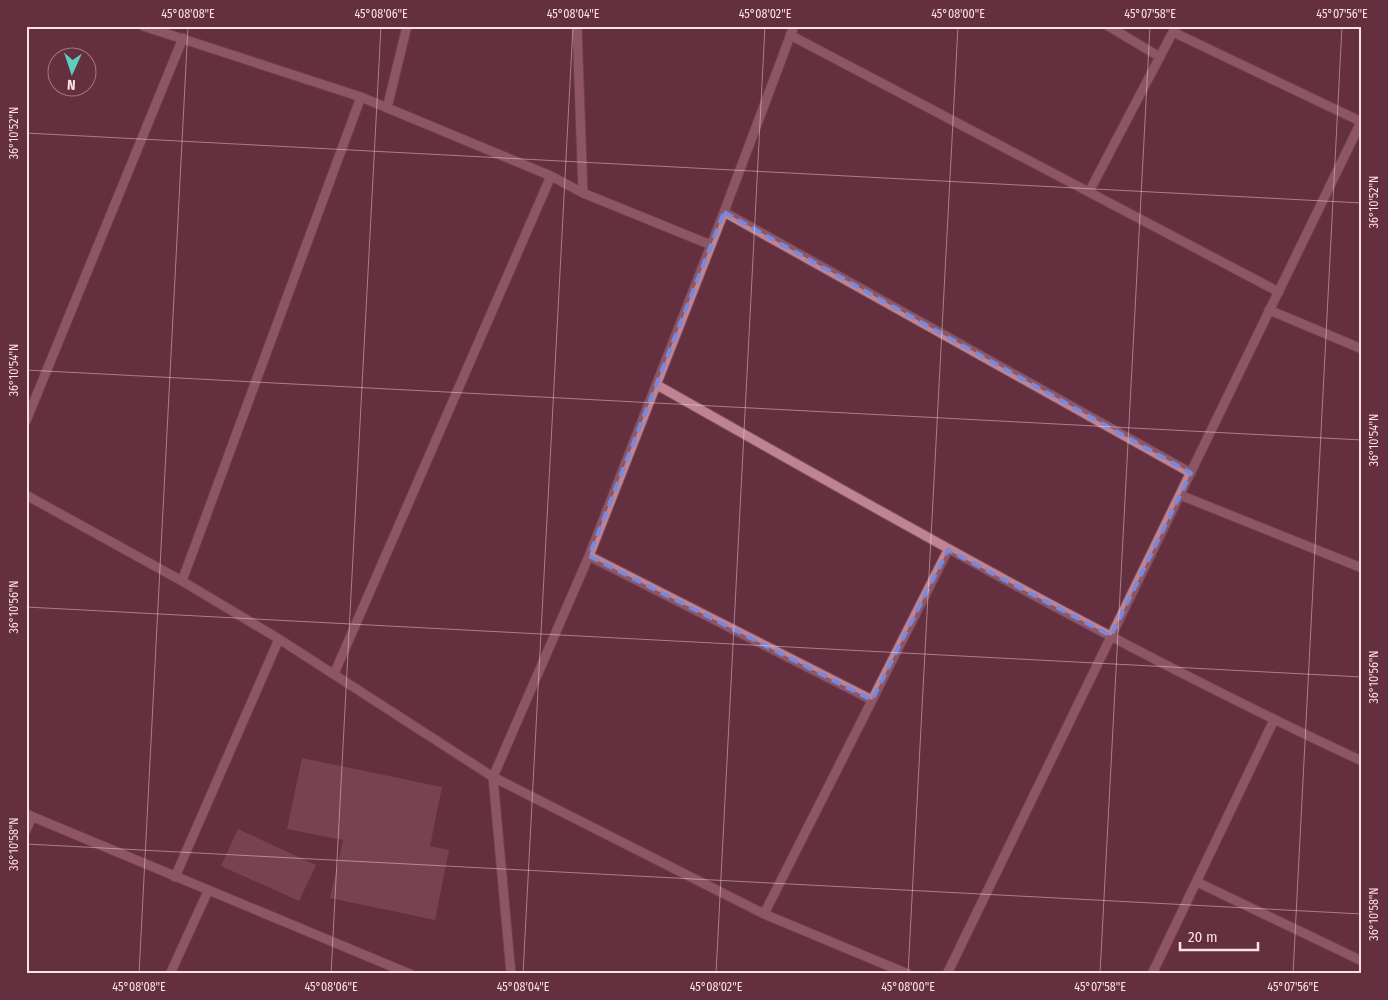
<svg xmlns="http://www.w3.org/2000/svg" width="1388" height="1000" font-family="'Fira Sans Condensed',sans-serif">
<style>
.building{fill:#935969}
.lines{fill:none;stroke-linecap:round;stroke-linejoin:round}
.minor-casing{stroke:#794d5c;stroke-width:11}
.minor{stroke:#c08393;stroke-width:9}
.marked{fill:none;stroke:#7789de;stroke-width:4;stroke-dasharray:10 6;stroke-linejoin:round}
.ticks{fill:none;stroke:#fde1e8;stroke-width:1;stroke-opacity:0.45}
.neatline{fill:none;stroke:#fde1e8;stroke-width:2}
.ticks-label{font-size:12px;text-anchor:middle;fill:#fde1e8}
</style>
<rect width="100%" height="100%" fill="#642f3f"/>
<path class="building" d="M302,758L442,787L430,846L449,850L435,920L330,898L343,840L287,829Z
M238,829L316,865L299,901L221,866Z"/>
<g class="lines">
<g class="minor-casing">
<path id="minor" d="M143,26L361,97L551,176L583,193L711,245
M577,26L583,193
M794,26L724,212L589,556L493,777L764,914L908,974
M1108,26L1160,57
M1173,32L1362,122
M790,35L1279,292
M387,108L407,26
M1089,192L1176,26
M724,212L1191,473
M1269,310L1362,349
M657,385C889,516 1120,649 1362,761
M26,421L183,38
M26,495L182,581L279,639L493,777L511,974
M1180,495L1362,568
M589,556L872,700
M182,581L361,97
M334,674L551,176
M26,814L410,974
M26,830L32,817
M175,877L279,639
M1197,882L1362,961
M764,914L948,550
M170,974L208,891
M947,974L1361,122
M1152,974L1274,720"/>
</g>
<use href="#minor" class="minor"/>
</g>
<path d="M0 0H1388V1000H0ZM724,212L1191,473L1111,636L948,550L872,700L589,556Z" fill="#642f3f" fill-opacity=".55" fill-rule="evenodd"/>
<path class="marked" d="M724,212L1191,473L1111,636L948,550L872,700L589,556Z"/>
<path class="ticks" d="M26,133L1362,203M26,370L1362,440M26,607L1362,677M26,844L1362,914M139,974L188,26M331,974L381,26M523,974L573,26M716,974L765,26M908,974L958,26M1100,974L1150,26M1293,974L1342,26"/>
<rect width="1388" height="1000" fill="none" stroke="#642f3f" stroke-width="55"/>
<g transform="translate(72 72) rotate(183)"><circle r="24" fill="#642f3f" stroke="#a17683"/>
<path d="M0-4L9 19L0 12L-9 19Z" fill="#5bcebc"/>
<text y="-8" font-size="14" font-weight="bold" text-anchor="middle" fill="#fde1e8">N</text>
</g>
<path d="M1180 942v8h78v-8" fill="none" stroke="#fde1e8" stroke-width="2.5"/>
<text x="1188" y="942" font-size="15" fill="#fde1e8" stroke="#642f3f" stroke-width="4" paint-order="stroke">20 m</text>
<rect x="28" y="28" width="1332" height="944" class="neatline"/>
<g class="ticks-label">
<text x="188" y="18">45°08'08"E</text>
<text x="381" y="18">45°08'06"E</text>
<text x="573" y="18">45°08'04"E</text>
<text x="765" y="18">45°08'02"E</text>
<text x="958" y="18">45°08'00"E</text>
<text x="1150" y="18">45°07'58"E</text>
<text x="1342" y="18">45°07'56"E</text>
<text transform="translate(14 133) rotate(-90)" y="4">36°10'52"N</text>
<text transform="translate(1374 202) rotate(-90)" y="4">36°10'52"N</text>
<text transform="translate(14 370) rotate(-90)" y="4">36°10'54"N</text>
<text transform="translate(1374 440) rotate(-90)" y="4">36°10'54"N</text>
<text transform="translate(14 607) rotate(-90)" y="4">36°10'56"N</text>
<text transform="translate(1374 677) rotate(-90)" y="4">36°10'56"N</text>
<text transform="translate(14 844) rotate(-90)" y="4">36°10'58"N</text>
<text transform="translate(1374 914) rotate(-90)" y="4">36°10'58"N</text>
<text x="139" y="991">45°08'08"E</text>
<text x="331" y="991">45°08'06"E</text>
<text x="523" y="991">45°08'04"E</text>
<text x="716" y="991">45°08'02"E</text>
<text x="908" y="991">45°08'00"E</text>
<text x="1100" y="991">45°07'58"E</text>
<text x="1293" y="991">45°07'56"E</text>
</g>
</svg>
